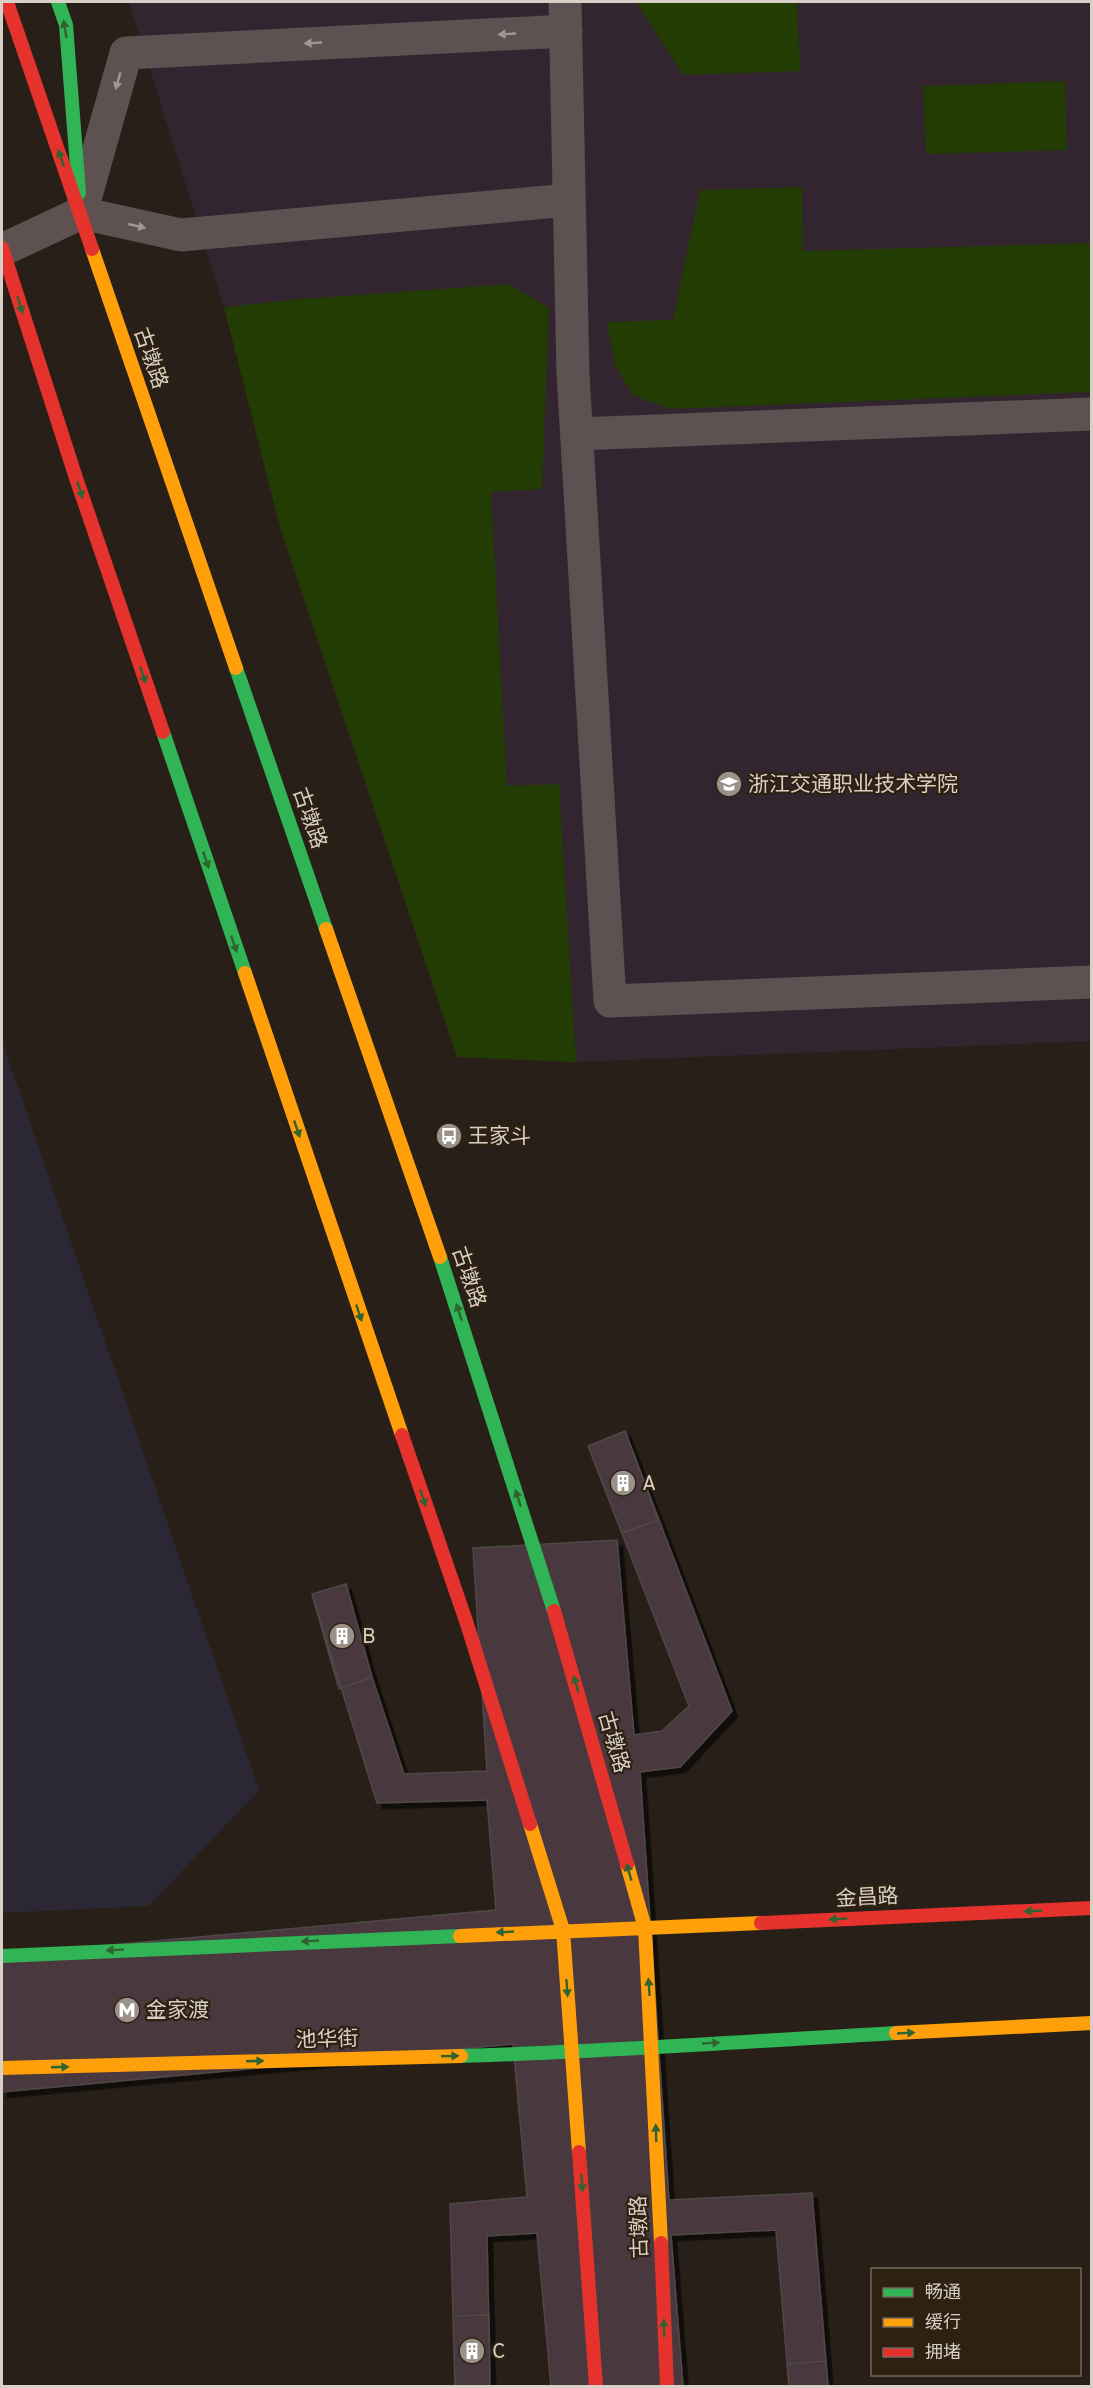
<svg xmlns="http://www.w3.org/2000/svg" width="1093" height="2388" font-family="Overpass,'Noto Sans SC',sans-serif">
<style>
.commercial{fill:#2c2734}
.education{fill:#32252f}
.green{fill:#223c03}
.building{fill:#48383e;stroke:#4f4847;stroke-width:1.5;filter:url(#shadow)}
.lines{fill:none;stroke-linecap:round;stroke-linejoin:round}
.street{stroke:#5d5151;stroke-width:33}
.fast{stroke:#30b455;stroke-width:14}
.slow{stroke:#ff9f0a;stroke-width:14}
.jam{stroke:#e5322d;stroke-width:14}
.oneway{fill:#2f6330}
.oneway2{fill:#a19791}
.labels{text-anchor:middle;stroke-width:4.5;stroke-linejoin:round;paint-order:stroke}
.street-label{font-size:21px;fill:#d8d0c6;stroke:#2e2112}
.poi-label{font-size:21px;fill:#d8d0c6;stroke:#2e2112;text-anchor:start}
</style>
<defs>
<filter id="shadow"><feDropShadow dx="5.5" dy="5.5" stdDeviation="0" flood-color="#0009"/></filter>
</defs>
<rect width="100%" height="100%" fill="#282018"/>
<path class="commercial" d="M2,1041L259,1790L149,1906L2,1913Z"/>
<path class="education" d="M129,2H1091V1041L576,1062L457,1057L280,527L224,307Z"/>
<path class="green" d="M636,2H797L800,71L683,75Z
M1065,81L1067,150L926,154L923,86Z
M802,187L803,251L1091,243V392L669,409L633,395L615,366L607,322L673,320L700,190Z
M509,284L549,308L542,489L491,492L507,786L559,784L576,1062L457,1057L280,527L224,307L301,299Z"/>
<path class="building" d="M625,1431L732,1711L680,1767L640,1772L669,2200L812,2193L828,2386H789L776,2230L671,2235L683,2386H551L537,2233L487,2236L490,2386H455L450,2204L527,2197L513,2044L2,2092V1955L496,1910L487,1800L377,1803L312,1594L346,1584L372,1677L404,1774L487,1771L473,1548L617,1540L634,1735L662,1731L689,1706L588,1446Z
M625,1431L658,1520L622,1533L588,1446Z
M346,1584L372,1677L339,1689L312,1594Z
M489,2315L490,2386H455L453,2316Z
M826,2361L828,2386H789L787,2364Z"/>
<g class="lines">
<path class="street" d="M565,2L573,374L610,1001L1092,982
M566,31L126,53L81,213L181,235L569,200
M2,250L81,213
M577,434L1092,414"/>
<path class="fast" d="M58,2L66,25L79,193
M236,668L326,929
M163,732L245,973
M440,1257L554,1611
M2,1956L460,1936
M461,2056C606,2052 751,2041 896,2033"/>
<path class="slow" d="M92,249L236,668
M326,929L440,1257
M245,973L402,1435
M530,1824L563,1930L579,2152
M627,1864L645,1928L661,2243
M460,1936L761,1923
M896,2033L1092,2023
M2,2068L461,2056"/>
<path class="jam" d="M7,2L92,249
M2,248L76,478L163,732
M402,1435L466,1621L530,1824
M554,1611L627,1864
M761,1923L1092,1908
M579,2152L596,2386
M661,2243L667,2386"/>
</g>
<defs><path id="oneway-solid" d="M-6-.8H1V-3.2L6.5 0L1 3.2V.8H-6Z" transform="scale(1.5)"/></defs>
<g class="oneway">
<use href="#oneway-solid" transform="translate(65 29) rotate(-99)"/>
<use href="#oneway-solid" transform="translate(61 158) rotate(-109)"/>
<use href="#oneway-solid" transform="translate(20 305) rotate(72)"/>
<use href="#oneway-solid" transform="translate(80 490) rotate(71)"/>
<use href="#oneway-solid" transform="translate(143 675) rotate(71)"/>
<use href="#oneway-solid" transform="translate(206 860) rotate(71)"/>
<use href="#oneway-solid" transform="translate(234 944) rotate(71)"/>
<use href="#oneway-solid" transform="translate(297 1129) rotate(71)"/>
<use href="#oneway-solid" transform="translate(459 1312) rotate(-108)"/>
<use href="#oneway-solid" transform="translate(359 1313) rotate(71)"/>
<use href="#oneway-solid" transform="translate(423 1498) rotate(71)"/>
<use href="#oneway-solid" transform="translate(518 1498) rotate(-108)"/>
<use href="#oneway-solid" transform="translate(576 1684) rotate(-106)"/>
<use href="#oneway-solid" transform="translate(629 1872) rotate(-106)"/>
<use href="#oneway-solid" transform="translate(1033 1911) rotate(177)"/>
<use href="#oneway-solid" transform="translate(838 1919) rotate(177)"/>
<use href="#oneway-solid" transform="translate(505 1932) rotate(177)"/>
<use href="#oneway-solid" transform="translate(310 1941) rotate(177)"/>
<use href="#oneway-solid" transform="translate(115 1950) rotate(177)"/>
<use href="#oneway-solid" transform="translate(649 1987) rotate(-94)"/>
<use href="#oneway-solid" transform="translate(567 1988) rotate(86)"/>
<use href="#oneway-solid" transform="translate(906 2033) rotate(-3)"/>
<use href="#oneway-solid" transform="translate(711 2043) rotate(-3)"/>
<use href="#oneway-solid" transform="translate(450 2056) rotate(-2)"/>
<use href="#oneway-solid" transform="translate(255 2061) rotate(-2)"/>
<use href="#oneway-solid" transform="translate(60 2067) rotate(-2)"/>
<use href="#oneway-solid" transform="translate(656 2133) rotate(-92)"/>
<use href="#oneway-solid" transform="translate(582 2183) rotate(86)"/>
<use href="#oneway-solid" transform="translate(664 2328) rotate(-92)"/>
</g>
<g class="oneway2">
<use href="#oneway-solid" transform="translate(507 34) rotate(177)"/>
<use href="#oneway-solid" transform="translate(313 43) rotate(177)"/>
<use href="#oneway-solid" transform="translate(118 81) rotate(106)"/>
<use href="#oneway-solid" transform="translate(137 226) rotate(13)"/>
</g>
<defs>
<g id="university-disc" transform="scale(1.35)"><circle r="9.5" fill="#9a9289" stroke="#2e2112"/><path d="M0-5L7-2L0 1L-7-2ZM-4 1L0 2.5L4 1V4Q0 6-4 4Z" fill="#fff"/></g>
<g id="bus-disc" transform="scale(1.35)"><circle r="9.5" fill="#9a9289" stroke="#2e2112"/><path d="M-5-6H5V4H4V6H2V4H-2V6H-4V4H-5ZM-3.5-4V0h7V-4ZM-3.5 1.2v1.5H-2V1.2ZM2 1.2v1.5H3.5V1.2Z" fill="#fff"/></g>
<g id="building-disc" transform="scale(1.35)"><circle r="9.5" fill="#9a9289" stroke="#2e2112"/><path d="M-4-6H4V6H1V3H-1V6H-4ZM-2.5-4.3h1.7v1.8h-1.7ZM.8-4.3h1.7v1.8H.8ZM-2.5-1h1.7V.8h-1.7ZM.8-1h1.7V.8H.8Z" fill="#fff"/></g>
<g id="metro-disc" transform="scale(1.35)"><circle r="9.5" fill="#9a9289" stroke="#2e2112"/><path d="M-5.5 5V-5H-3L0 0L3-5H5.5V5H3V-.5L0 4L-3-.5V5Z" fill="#fff"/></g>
</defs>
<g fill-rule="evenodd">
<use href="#university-disc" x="729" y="784"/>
<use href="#bus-disc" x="449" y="1136"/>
<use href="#building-disc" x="623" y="1483"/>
<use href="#building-disc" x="342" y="1636"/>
<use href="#metro-disc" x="127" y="2010"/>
<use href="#building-disc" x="472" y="2351"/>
</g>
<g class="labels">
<g class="street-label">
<text transform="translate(151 358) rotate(71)" y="7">古墩路</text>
<text transform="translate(310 818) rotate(71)" y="7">古墩路</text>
<text transform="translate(469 1277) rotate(71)" y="7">古墩路</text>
<text transform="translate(614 1742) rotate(74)" y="7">古墩路</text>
<text transform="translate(867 1897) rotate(-3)" y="7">金昌路</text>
<text transform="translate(327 2039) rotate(-2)" y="7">池华街</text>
<text transform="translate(639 2227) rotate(-92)" y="7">古墩路</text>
</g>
<g class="poi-label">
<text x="748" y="791">浙江交通职业技术学院</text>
<text x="468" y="1143">王家斗</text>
<text x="642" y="1490">A</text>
<text x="362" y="1643">B</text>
<text x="146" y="2017">金家渡</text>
<text x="492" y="2358">C</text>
</g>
</g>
<rect width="1093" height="2388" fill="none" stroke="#d8d0c6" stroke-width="6"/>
<rect x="871" y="2268" width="210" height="108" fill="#2e2112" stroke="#72675a" stroke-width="1.5"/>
<rect x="883" y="2288" width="30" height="9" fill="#30b455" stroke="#72675a" stroke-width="1.5"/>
<text x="925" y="2298" font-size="18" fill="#d8d0c6">畅通</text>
<rect x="883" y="2318" width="30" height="9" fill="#ff9f0a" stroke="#72675a" stroke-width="1.5"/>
<text x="925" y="2328" font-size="18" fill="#d8d0c6">缓行</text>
<rect x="883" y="2348" width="30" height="9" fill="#e5322d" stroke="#72675a" stroke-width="1.5"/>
<text x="925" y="2358" font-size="18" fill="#d8d0c6">拥堵</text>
</svg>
